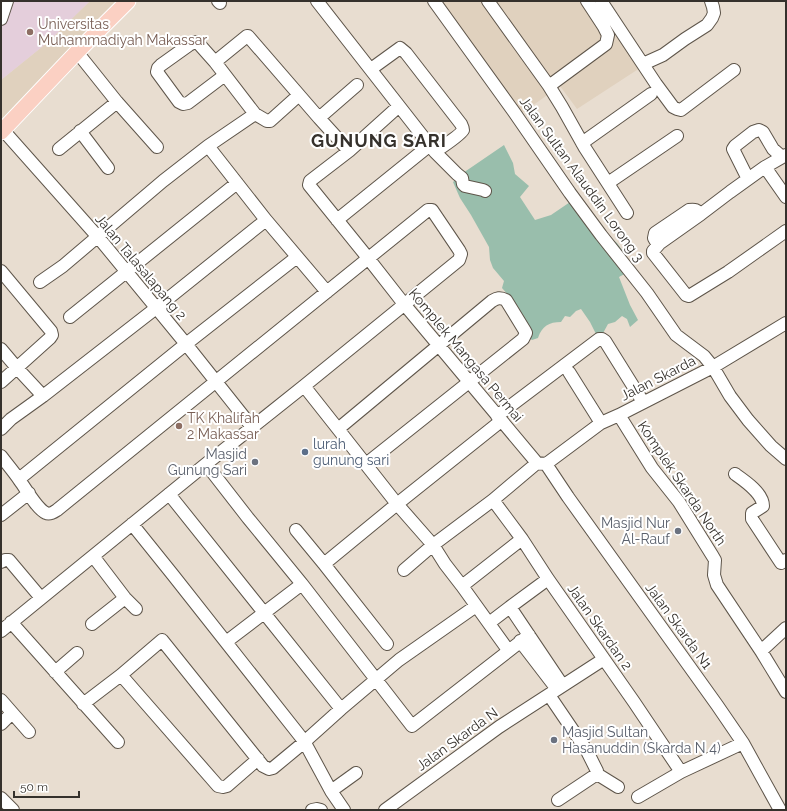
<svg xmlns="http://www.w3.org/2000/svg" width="787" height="811" font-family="Raleway,sans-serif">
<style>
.built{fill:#e0d1be}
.education{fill:#e4cedb}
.green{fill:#99beac}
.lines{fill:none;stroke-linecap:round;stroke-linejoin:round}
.minor-casing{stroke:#5e554a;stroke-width:14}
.major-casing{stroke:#fff;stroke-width:17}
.minor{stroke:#fff;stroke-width:12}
.major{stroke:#fbd0c3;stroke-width:15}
.education-dot{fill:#8d6e63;stroke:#fff;stroke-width:1.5}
.service-dot{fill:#5c6f8a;stroke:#fff;stroke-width:1.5}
.worship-dot{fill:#6b7280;stroke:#fff;stroke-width:1.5}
.labels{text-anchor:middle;stroke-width:4;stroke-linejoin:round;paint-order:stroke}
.education-label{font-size:14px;fill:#785e54;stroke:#fff;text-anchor:start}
.street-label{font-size:14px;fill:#35312c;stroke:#fff}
.service-label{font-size:14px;fill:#4e5e75;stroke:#fff;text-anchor:start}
.worship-label{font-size:14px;fill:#5b616d;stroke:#fff;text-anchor:end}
.district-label{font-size:18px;font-weight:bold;letter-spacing:1px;fill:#35312c;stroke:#fff}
</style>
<rect width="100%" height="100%" fill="#e8ddd0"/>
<path class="built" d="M90,1H120L1,125V80L48,42Z
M435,1H592L640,68L577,109L560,86L518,116Z"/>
<path class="education" d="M1,1H90L48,42L1,80Z"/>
<path class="green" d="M504,145L513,163L515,174L529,186L520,197L535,220L551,215L576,198L605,233L617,243L625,254L630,271L619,277L630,305L638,320L630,327L627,319L622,316L615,322L608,324L602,335L597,336L590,322L581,309L576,311L570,317L565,316L561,322C549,322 542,326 538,338L532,340L528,337L509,296L502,288L504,281L493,268L490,260L489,247L471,215L460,198L453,182L463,173Z"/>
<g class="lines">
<g class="minor-casing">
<path id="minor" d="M218,1L220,3
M317,1L435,152L457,174L462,178L463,184L465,186L483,190L485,191
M434,1L514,112L570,193L601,235L647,293L676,335L704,356L713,367L730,396L748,420L771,446L786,459
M488,1L549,86L562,107L585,148L627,213
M601,1L656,84L673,107L677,109L681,110L734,70
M1,19L7,1
M77,52L117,102L157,147
M215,62L247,36H248L319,118L349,151
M643,64L663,55L685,39L707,25L712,18L714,13L713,7L711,1
M371,69L400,48L406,53L461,124C462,126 463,128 463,130C461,135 440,148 435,152
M225,75L188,103L183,104L179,102L157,72L158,68L161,65L189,45L195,42L199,44L215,62L255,114L267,121H270L299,95
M549,86L606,44L608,35L604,27L587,1
M399,106L349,151L310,181L309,185L368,258L404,304L537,463L546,464
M319,118L357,85
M3,130L98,237L186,344L252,427
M80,131L108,168
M582,143L651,94
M208,146L266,220
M59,149L117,102
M786,155L765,167L730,192L701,214L660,243L653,251V253L686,295L689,296L728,272L786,231
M765,167L786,197
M748,179L733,149L735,146L753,132L759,130L763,132L773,149L782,157
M608,183L677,136
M337,220L430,145
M658,245L654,238L655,233L689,210C695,209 697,210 701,214
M1,271L51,331L52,335L50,338L1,382
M40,282L63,266L163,181L208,146L255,114
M70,317L237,183
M1,349L17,368L43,396L11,419L1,429
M569,372L601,423
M304,386L338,429L397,504L433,545L445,564L462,586L508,650
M43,396L160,305L266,220L327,292
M619,415L652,468L679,502L712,555L715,560L714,575L717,585L761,651L786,692
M497,416L599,339H602L605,341L643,402
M338,429L492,301C497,298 500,297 506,300L525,331L526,333L523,339L366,464
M1,456C7,464 14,472 20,481C26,489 37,509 46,513C50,515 54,512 57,510L428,210H432L459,250L461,254L459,260L304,386L206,464L1,631
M206,464L248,518L302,584L412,726L529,635
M546,464L568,497L717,705L743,743L780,810
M546,464L601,423L619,415L713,367L786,323
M735,474C745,481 763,493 763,506L752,513V519L781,563L786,560
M19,479L186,344L297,257
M169,494L341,709
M493,500L522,539L548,579L634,702L681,772
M1,515L29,493
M132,524L173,575L304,741L331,791L344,810
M296,530L324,564L387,644
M93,556L125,598L136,609
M1,562L5,560H9L41,598
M324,564L397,504L501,421
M404,570L433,545L493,500L537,463
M462,586L522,539
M11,622L118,742
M489,623L510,607
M92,624L125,598
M520,641L553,684L554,685L559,682V680L510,607L548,579
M226,642L302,584
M761,651L786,628
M55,672L77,653
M121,675L218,786L223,787L227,786L258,759
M549,695L587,751L597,771V774
M1,700L29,732
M83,704L121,675L162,640L263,766L269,769L273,768L302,744L341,709L399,660L476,606
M1,724L12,713
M597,774L618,787
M331,791L356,773
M638,797L681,772L743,743
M1,798L13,810
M558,800L597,774
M312,810L317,809L321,810
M385,810L499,727L604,659"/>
</g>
<g class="major-casing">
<path id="major" d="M1,132L77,52L128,1"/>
</g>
<use href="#minor" class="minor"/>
<use href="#major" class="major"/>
</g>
<g class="education-dot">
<circle cx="30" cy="32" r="4"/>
<circle cx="179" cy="426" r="4"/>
</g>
<circle class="service-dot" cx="305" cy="452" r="4"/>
<g class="worship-dot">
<circle cx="255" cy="462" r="4"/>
<circle cx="678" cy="531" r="4"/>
<circle cx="554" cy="740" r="4"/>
</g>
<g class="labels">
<g class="education-label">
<text x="38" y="29">Universitas<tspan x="38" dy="16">Muhammadiyah Makassar</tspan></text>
<text x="187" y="423">TK Khalifah<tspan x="187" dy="16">2 Makassar</tspan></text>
</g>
<g class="street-label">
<text transform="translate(582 179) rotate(54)" y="5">Jalan Sultan Alauddin Lorong 3</text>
<text transform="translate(141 267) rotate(50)" y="5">Jalan Talasalapang 2</text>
<text transform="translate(466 355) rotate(50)" y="5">Komplek Mangasa Permai</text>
<text transform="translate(658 378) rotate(-27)" y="5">Jalan Skarda</text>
<text transform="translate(682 483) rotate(56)" y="5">Komplek Skarda North</text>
<text transform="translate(679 626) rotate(54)" y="5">Jalan Skarda N1</text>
<text transform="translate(600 627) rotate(55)" y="5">Jalan Skardan 2</text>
<text transform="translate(457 739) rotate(-36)" y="5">Jalan Skarda N</text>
</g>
<g class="service-label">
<text x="313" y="449">lurah<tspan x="313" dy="16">gunung sari</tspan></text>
</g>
<g class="worship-label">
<text x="247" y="459">Masjid<tspan x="247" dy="16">Gunung Sari</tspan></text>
<text x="670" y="528">Masjid Nur<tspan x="670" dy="16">Al-Rauf</tspan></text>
<text x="562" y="737" text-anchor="start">Masjid Sultan<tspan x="562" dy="16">Hasanuddin (Skarda N 4)</tspan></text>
</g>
<g class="district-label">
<text x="379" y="147">GUNUNG SARI</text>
</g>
</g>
<rect width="787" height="811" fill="none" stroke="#35312c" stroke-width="4"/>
<path d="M14 791v6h65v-6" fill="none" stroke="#35312c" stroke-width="2"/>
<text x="20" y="791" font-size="12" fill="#35312c" stroke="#ffffff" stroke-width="3" paint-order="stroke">50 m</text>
</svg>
